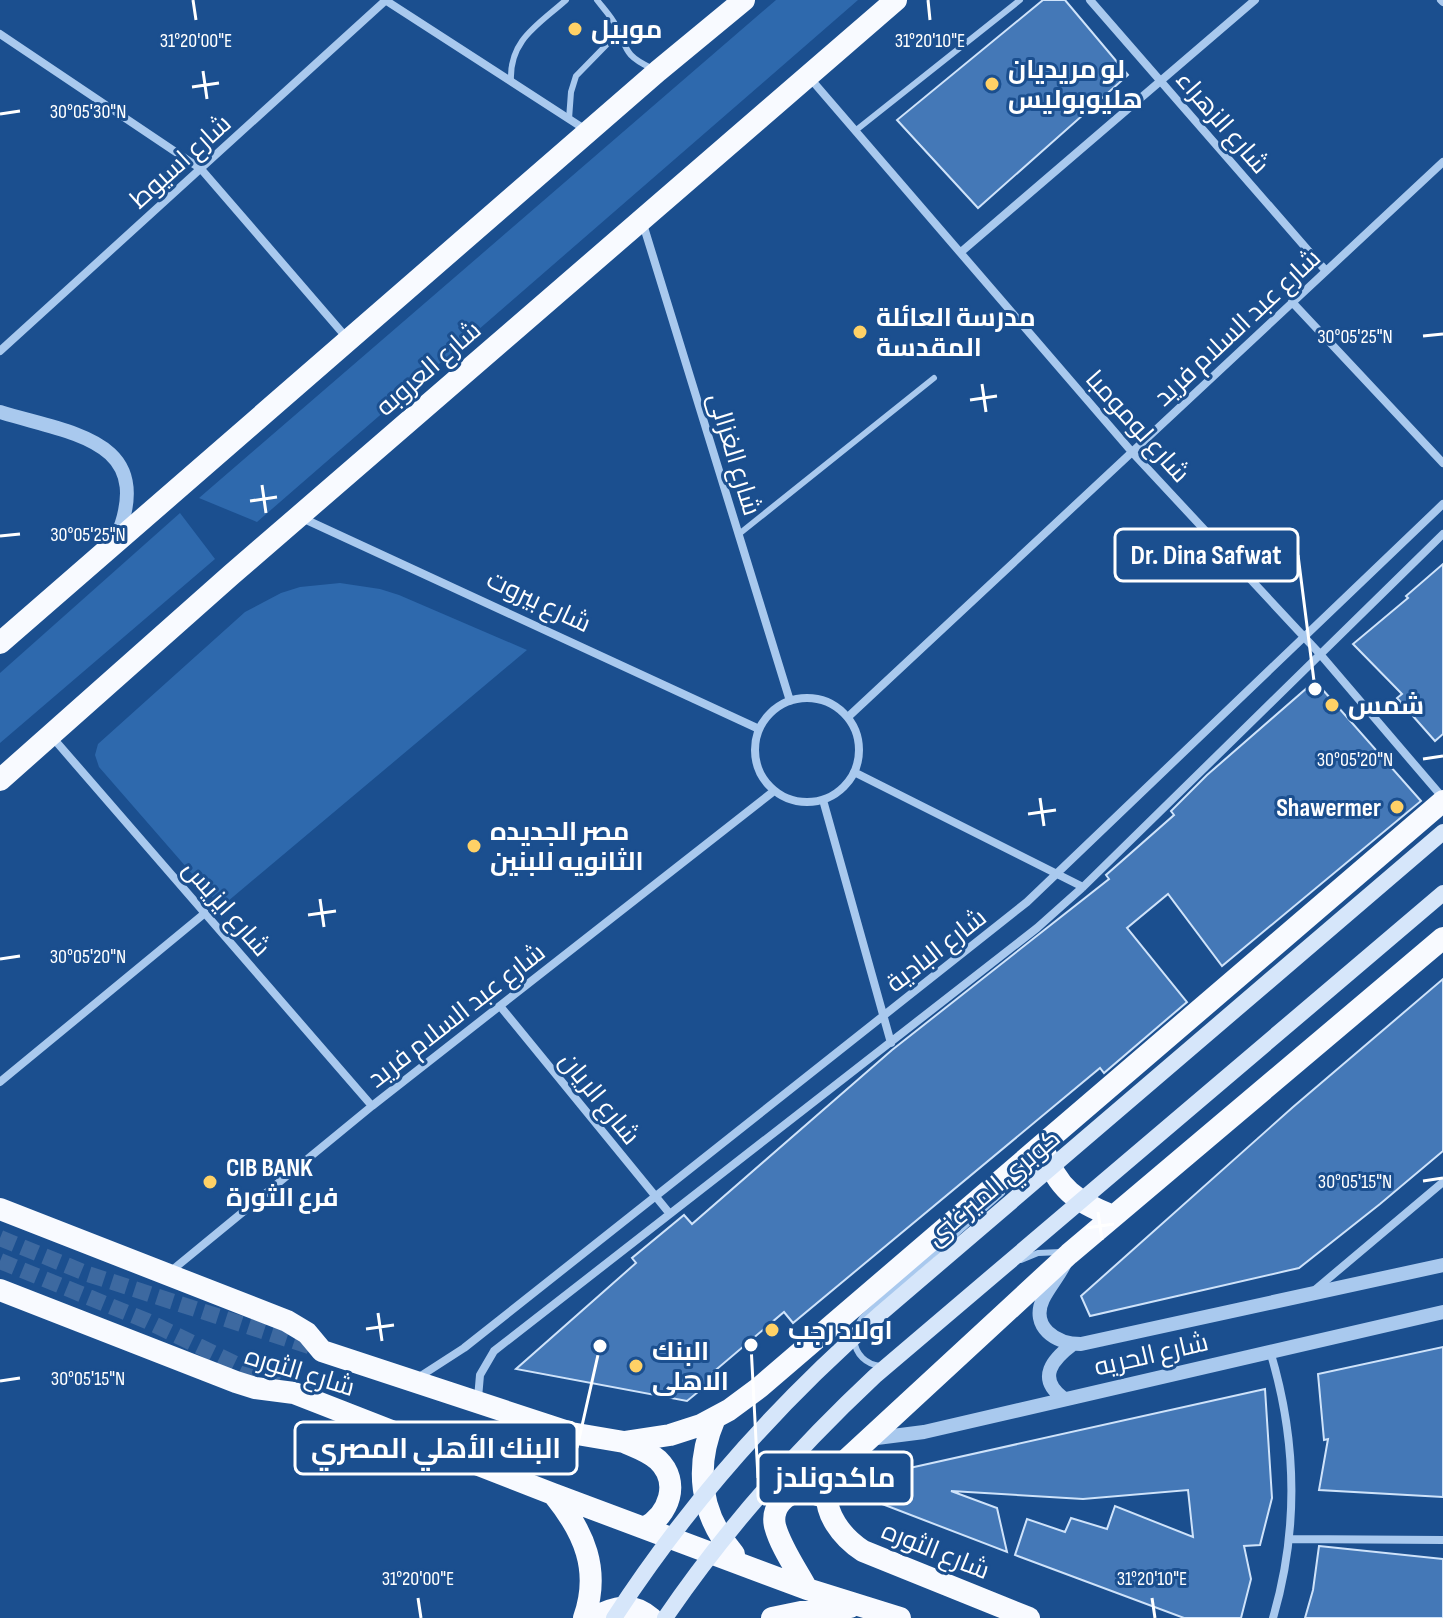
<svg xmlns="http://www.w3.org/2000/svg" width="1443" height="1618" font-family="'Sofia Sans Condensed',Cairo,sans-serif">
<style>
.green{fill:#2e69ad}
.building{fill:#4478b7;stroke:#cfe3fa;stroke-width:2}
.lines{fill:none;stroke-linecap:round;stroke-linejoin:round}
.secondary-tunnel{stroke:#3d69a0;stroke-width:16;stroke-dasharray:16 8;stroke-linecap:butt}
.service{stroke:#a9c9ee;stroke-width:6}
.minor{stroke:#a9c9ee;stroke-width:8}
.tertiary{stroke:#a9c9ee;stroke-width:14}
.trunk{stroke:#f8faff;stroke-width:22}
.secondary-bridge{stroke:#d6e6fa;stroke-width:16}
.ticks{fill:none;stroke:#fff;stroke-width:3}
.poi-dot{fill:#ffd166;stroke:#1b4f8f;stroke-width:3}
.labels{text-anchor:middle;stroke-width:6;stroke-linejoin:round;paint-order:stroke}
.poi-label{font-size:26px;font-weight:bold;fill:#fff;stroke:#1b4f8f;text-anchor:start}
.street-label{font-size:26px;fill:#fff;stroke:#1b4f8f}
.ticks-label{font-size:20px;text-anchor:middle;fill:#fff;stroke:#1b4f8f;stroke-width:6;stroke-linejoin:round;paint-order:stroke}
.leader{fill:none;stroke:#fff;stroke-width:3}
.callout-dot{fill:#fff;stroke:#1b4f8f;stroke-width:3}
.callout{fill:#1b4f8f;stroke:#fff;stroke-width:3}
.callout-label{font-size:28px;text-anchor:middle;font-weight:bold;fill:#fff}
</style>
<rect width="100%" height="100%" fill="#1b4f8f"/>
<path class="green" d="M776,0H858L257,522L199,498Z
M180,513L215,559L0,743V673Z
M340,583L380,589L399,595L527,650L221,907L99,767L95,755L98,744L245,612L281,593L300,587Z"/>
<path class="building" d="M1043,0H1065L1128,75L978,208L897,120Z
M1443,564V734L1435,741L1397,698L1402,694L1353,644L1408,598L1406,596Z
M1315,681L1421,801L1222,966L1168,894L1127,928L1187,1002L1104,1073L1100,1068L793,1323L784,1312L711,1374L715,1378L687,1401L516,1369L636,1263L632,1258L684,1215L692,1224L892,1050L1109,879L1106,875L1174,815L1171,811L1207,775Z
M1443,979V1151L1380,1204L1299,1268L1090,1316L1081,1296L1293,1107Z
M1443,1347V1497L1319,1490L1328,1439L1324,1440L1318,1374Z
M1265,1389L1272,1498L1260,1545L1244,1546L1251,1579L1241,1618H1184L1015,1555L1027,1519L1065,1532L1071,1518L1107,1529L1115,1506L1193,1537L1188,1490L1083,1499L951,1491L997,1508L1007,1552L877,1502L878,1475Z
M1319,1546L1443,1559V1618H1305L1313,1590Z"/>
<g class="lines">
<path class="secondary-tunnel" d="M0,1238L88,1274L321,1350
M0,1261L147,1321L283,1387"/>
<path class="service" d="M597,0C603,8 611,16 616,26C628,50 624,55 651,68
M511,81C509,40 538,25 566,0
M569,119L571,92L576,76L619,32
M855,131L1020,0
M739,534L934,378
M1021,1260L1038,1253L1061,1252
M855,1329L862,1318L1002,1193
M854,1340C856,1355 866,1364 880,1366"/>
<path class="minor" d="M385,0L586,130
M1090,0L1326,271
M1441,0L1443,2
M0,34L201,169L346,337
M809,77L1132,452L1320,654L1443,798
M643,224L790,701
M961,252L1255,0
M1292,302L1443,463
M0,351L386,0
M300,517L759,729
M755 750a52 52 0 1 1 104 0a52 52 0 1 1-104 0Z
M848,717L1443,162
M53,738L372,1106
M854,772L1083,887
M823,800L891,1043
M500,1006L670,1214
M0,1082L205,913
M171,1271L372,1106L774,791
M1316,1289L1443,1182
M1270,1351C1297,1440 1299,1529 1273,1618
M416,1379L464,1348L1027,902L1443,504
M478,1398L480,1375L494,1351L1037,928L1083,887L1443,534
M1290,1539L1443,1540"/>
<path class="tertiary" d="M0,412C71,434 158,439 116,539
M1064,1265C1058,1277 1049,1287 1043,1299C1030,1327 1056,1344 1081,1344L1443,1265
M1063,1398C1036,1378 1053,1359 1073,1344
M869,1439L924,1432L1443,1312"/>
<path class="trunk" d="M0,643L658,71L744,0
M0,780L231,575L896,0
M1044,1150C1057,1188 1076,1202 1113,1216
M0,1209L287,1321L307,1333L322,1351L571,1433L624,1442L670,1435L701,1425L729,1410L760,1387L1443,801
M0,1290L236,1382L255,1388L294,1393L553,1494L807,1589L900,1618
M715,1418C694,1467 700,1514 734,1554
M624,1442C635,1447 648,1451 658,1460C681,1482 669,1515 644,1528
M554,1495C584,1532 601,1570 584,1618
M807,1589C797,1570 781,1548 775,1526C771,1508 785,1492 803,1492C812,1492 820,1496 828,1498
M593,1618C614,1607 632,1601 651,1618
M772,1618L801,1612L850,1607
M1029,1618L863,1551C843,1538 822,1513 828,1487C830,1476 839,1468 846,1460L1069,1254L1443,938"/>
<path class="secondary-bridge" d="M614,1618C688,1504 778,1403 880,1314L1443,832
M665,1618C725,1530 797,1449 875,1376L1443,893"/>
</g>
<path class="ticks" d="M193,0L196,20M928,0L930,20M203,71L207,99M192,87L219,83M0,114L20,111M1423,336L1443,334M982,384L986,412M970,400L997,396M262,485L266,513M250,501L277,497M0,536L20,534M1423,759L1443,756M1040,798L1044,826M1028,814L1056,810M320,899L324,927M308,915L336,911M0,959L20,956M1423,1181L1443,1178M1098,1212L1102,1240M1086,1228L1114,1224M378,1313L382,1341M366,1329L394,1325M0,1381L20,1378M418,1598L421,1618M1152,1598L1155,1618"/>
<g class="poi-dot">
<circle cx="575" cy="29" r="8"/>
<circle cx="992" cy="84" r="8"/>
<circle cx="860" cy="332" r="8"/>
<circle cx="1332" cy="705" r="8"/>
<circle cx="1397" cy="807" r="8"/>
<circle cx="474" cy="846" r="8"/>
<circle cx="210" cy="1182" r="8"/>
<circle cx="772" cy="1330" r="8"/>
<circle cx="636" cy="1366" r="8"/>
</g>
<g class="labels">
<g class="poi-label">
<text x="591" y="38">موبيل</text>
<text x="1008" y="78">لو مريديان<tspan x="1008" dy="30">هليوبوليس</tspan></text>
<text x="876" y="326">مدرسة العائلة<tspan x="876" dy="30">المقدسة</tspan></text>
<text x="1348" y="714">شمس</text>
<text x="1381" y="816" text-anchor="end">Shawermer</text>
<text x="490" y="840">مصر الجديده<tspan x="490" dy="30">الثانويه للبنين</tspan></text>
<text x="226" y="1176">CIB BANK<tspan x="226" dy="30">فرع الثورة</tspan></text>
<text x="788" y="1339">اولاد رجب</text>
<text x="652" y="1360">البنك<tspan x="652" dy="30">الاهلى</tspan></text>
</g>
<g class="street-label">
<text transform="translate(1223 122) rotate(49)" y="9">شارع الزهراء</text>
<text transform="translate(180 161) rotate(-42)" y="9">شارع اسيوط</text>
<text transform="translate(1237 327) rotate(-43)" y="9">شارع عبد السلام فريد</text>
<text transform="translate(428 368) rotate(-41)" y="9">شارع العروبه</text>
<text transform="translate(1138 426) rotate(48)" y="9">شارع لومومبا</text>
<text transform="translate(735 454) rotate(73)" y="9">شارع الغزالى</text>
<text transform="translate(539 601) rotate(25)" y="9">شارع بيروت</text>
<text transform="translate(227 908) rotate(49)" y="9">شارع ايزيس</text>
<text transform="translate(936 950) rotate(-38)" y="9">شارع البادية</text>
<text transform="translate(456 1015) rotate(-38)" y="9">شارع عبد السلام فريد</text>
<text transform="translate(600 1098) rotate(51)" y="9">شارع الريان</text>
<text transform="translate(993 1187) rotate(-40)" y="9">كوبري الميرغنى</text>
<text transform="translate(1151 1354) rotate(-13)" y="9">شارع الحريه</text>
<text transform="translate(300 1371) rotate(17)" y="9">شارع الثوره</text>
<text transform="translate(936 1550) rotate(22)" y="9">شارع الثوره</text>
</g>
</g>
<g class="ticks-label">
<text x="196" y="47">31°20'00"E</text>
<text x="930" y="47">31°20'10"E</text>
<text x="88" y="118">30°05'30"N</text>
<text x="1355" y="343">30°05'25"N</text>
<text x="88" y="541">30°05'25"N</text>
<text x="1355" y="766">30°05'20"N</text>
<text x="88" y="963">30°05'20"N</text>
<text x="1355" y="1188">30°05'15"N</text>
<text x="88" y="1385">30°05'15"N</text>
<text x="418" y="1585">31°20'00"E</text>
<text x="1152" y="1585">31°20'10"E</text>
</g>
<path class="leader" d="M1315 689L1298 555M600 1346L577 1448M751 1345L758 1478"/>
<g class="callout-dot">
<circle cx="1315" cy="689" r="8"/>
<circle cx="600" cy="1346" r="8"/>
<circle cx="751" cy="1345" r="8"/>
</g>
<g class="callout">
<rect x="1115" y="529" width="183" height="52" rx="8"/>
<rect x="295" y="1422" width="282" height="52" rx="8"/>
<rect x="758" y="1452" width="154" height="52" rx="8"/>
</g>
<g class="callout-label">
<text x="1206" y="564">Dr. Dina Safwat</text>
<text x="436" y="1458">البنك الأهلي المصري</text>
<text x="835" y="1487">ماكدونلدز</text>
</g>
</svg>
